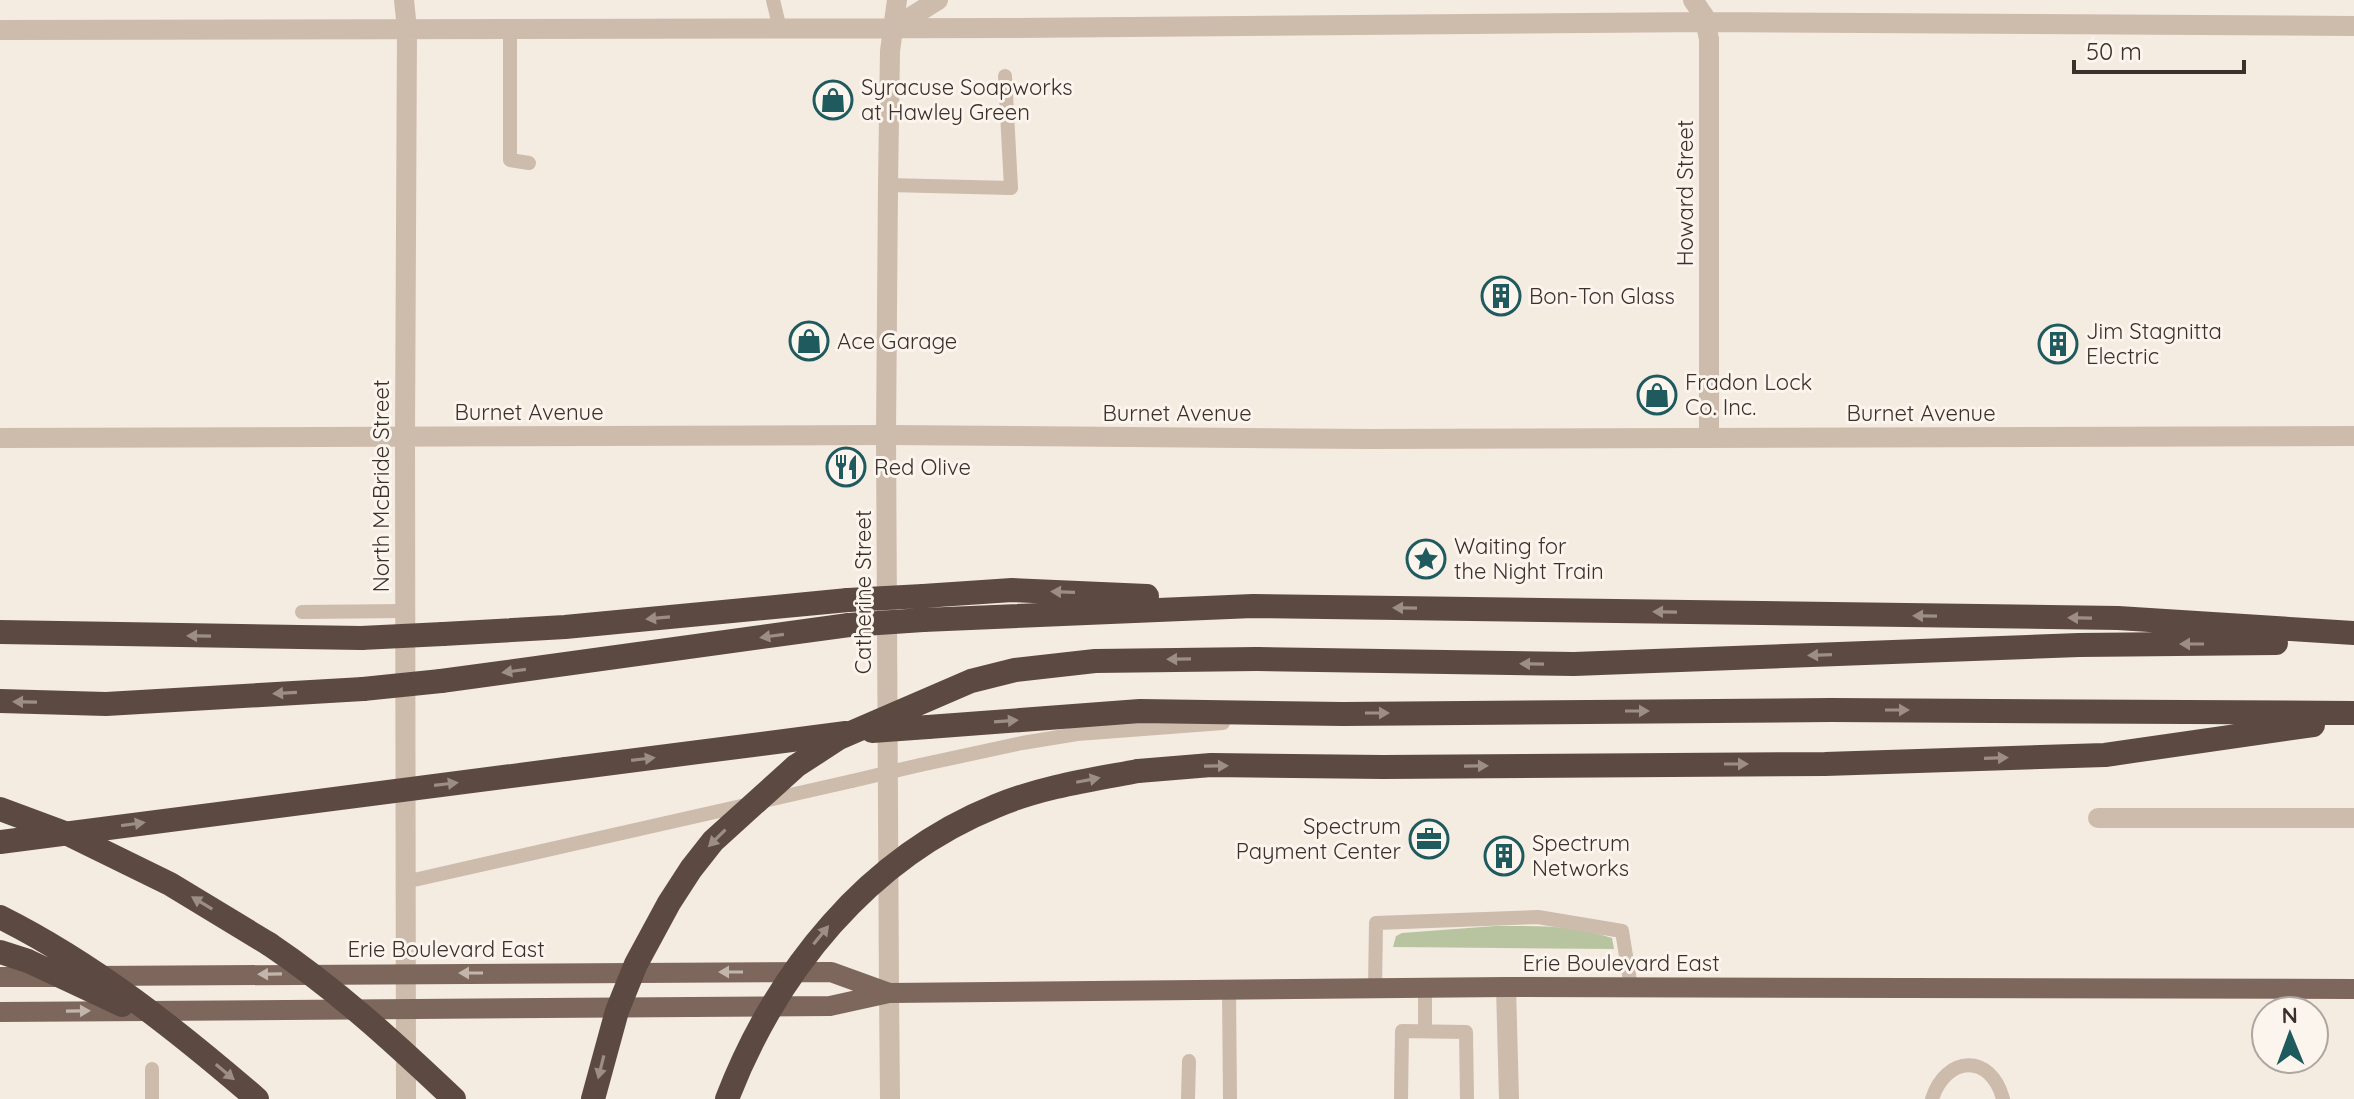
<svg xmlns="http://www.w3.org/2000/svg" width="2354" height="1099" font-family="Quicksand,sans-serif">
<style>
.green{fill:#b8c4a0}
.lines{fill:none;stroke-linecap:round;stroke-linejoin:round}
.service{stroke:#cdbbac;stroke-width:14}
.minor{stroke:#cdbbac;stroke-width:20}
.tertiary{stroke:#cdbbac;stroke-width:20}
.primary{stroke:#7d675c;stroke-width:20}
.motorway{stroke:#5c4a42;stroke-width:24}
.service-bridge{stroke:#cdbbac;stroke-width:14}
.motorway-bridge{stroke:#5c4a42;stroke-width:24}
.oneway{fill:#9c8e87}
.oneway2{fill:#c2b5ac}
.labels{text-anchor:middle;stroke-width:6;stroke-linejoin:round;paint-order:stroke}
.poi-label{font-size:22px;fill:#3b302b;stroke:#fbf5ee;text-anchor:start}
.street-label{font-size:22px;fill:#3b302b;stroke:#fbf5ee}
</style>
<rect width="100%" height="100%" fill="#f4ebe1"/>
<path class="green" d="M1495,926C1534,926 1574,925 1612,938L1614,949L1393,947L1396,936L1402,933Z"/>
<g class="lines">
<path class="service" d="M773,0L780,29
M510,29V160L529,163
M888,185L1011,188L1005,76
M302,612L405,611
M920,765L1022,743L1077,734L1223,723
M405,882L852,781
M1375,989L1376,923L1538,917L1622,931L1631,987
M1425,989V1031
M1229,991L1230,1099
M152,1069V1099
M1188,1099L1189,1061
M1401,1099L1402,1031L1466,1032L1467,1099
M1932,1099C1946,1055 1991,1053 2003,1099"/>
<path class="minor" d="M404,0L407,29L405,437
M1693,0L1704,16L1709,39V438
M893,28L938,0
M0,30L1014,28L1706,22L2354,26
M2098,818H2354
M1506,987L1509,1099
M889,993L886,435L888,185L890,51L897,0"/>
<path class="tertiary" d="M405,437L406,1099
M0,438L886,435L1370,439L2354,436
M889,993L890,1099"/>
<path class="primary" d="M93,976L831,972L889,993
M0,977H61
M0,1012L830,1006L889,993L1506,987L2354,989"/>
<path class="motorway" d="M923,596L1012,590L1147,596
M923,620L1253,606L2118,618L2354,633
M0,632L361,638
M443,634L565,627L848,600
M1257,659L1574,664L2079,645L2276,643
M441,681L849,625
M0,701L106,704L363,689
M928,727L1140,711L1343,714L1831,710L2354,713
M566,769L846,733
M1138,771L1211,765L1383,767L1825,764L2105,755L2313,725
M0,809L70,835L170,884L269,944"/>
<path class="service-bridge" d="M852,781L920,765"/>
<path class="motorway-bridge" d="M848,600L923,596
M849,625L923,620
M361,638L443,634
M363,689L441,681
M872,731L928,727
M0,842L566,769
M0,917C94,964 177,1030 257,1099
M269,944C336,989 395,1043 454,1099
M0,952L28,961L122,1005
M593,1099L617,1011L636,964L669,903L691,869L713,841L796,766L839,738L971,681L1015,670L1095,661L1257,659
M727,1099C776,972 867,858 996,806C1041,787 1090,780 1138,771"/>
</g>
<defs><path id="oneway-solid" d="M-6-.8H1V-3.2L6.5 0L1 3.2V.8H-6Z" transform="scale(2)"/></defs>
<g class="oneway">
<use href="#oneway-solid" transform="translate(1063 592) rotate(-178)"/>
<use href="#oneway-solid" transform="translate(1405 608) rotate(-179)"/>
<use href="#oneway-solid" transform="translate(1665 612) rotate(-179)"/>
<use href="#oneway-solid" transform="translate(1925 616) rotate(-179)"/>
<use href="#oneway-solid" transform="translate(658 618) rotate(175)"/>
<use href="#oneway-solid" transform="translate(2080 618) rotate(-179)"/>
<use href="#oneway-solid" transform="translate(199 636) rotate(-179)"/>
<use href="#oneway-solid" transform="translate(772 636) rotate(172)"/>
<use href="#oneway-solid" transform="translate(2192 644) rotate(180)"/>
<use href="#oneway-solid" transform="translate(1820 655) rotate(178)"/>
<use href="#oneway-solid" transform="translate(1179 659) rotate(179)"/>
<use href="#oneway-solid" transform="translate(1532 664) rotate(-179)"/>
<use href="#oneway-solid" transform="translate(514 671) rotate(172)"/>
<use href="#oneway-solid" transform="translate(285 693) rotate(177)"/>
<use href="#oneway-solid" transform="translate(25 702) rotate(-179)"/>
<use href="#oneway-solid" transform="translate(1897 710)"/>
<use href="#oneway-solid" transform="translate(1637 711)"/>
<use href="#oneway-solid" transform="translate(1377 713)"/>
<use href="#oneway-solid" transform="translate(1006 721) rotate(-4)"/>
<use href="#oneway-solid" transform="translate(1996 758) rotate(-2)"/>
<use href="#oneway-solid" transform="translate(643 759) rotate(-7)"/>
<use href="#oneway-solid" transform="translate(1736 764)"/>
<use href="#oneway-solid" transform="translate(1216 766) rotate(-1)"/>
<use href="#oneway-solid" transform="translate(1476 766) rotate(-1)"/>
<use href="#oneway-solid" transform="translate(1088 780) rotate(-11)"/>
<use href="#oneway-solid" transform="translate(446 784) rotate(-7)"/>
<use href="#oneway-solid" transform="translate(133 824) rotate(-8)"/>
<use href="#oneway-solid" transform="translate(717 838) rotate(135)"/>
<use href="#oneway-solid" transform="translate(202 903) rotate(-149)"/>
<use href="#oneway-solid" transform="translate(821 935) rotate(-51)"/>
<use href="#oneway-solid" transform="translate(601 1067) rotate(104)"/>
<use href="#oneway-solid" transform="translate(225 1072) rotate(40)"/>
</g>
<g class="oneway2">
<use href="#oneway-solid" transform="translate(731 972) rotate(180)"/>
<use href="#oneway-solid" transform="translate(471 973) rotate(180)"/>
<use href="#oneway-solid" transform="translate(270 974) rotate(179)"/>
<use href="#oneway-solid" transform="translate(78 1011) rotate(-1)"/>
</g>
<defs>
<g id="shop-ring" transform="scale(2)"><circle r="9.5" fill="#fbf5ee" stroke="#1f5a5e" stroke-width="1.5"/><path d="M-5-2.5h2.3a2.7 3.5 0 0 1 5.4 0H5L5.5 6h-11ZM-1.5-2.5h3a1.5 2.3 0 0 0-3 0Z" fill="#1f5a5e"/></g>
<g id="building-ring" transform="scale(2)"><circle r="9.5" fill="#fbf5ee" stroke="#1f5a5e" stroke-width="1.5"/><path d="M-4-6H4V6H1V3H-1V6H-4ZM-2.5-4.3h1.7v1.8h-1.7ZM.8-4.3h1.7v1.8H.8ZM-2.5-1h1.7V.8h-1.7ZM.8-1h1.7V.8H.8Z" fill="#1f5a5e"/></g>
<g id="restaurant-ring" transform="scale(2)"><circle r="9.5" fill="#fbf5ee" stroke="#1f5a5e" stroke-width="1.5"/><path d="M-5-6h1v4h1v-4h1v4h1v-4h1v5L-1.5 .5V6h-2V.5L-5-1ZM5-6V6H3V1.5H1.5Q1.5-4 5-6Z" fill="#1f5a5e"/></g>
<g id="sight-ring" transform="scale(2)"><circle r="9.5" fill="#fbf5ee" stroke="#1f5a5e" stroke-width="1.5"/><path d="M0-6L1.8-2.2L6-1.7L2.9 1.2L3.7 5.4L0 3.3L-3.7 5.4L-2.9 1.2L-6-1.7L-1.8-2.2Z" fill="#1f5a5e"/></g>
<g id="office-ring" transform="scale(2)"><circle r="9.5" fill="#fbf5ee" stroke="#1f5a5e" stroke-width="1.5"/><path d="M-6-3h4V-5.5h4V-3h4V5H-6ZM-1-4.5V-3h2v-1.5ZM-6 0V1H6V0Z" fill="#1f5a5e"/></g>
</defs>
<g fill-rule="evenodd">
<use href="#shop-ring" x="833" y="100"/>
<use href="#building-ring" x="1501" y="296"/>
<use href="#shop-ring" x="809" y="341"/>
<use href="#building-ring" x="2058" y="344"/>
<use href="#shop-ring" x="1657" y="395"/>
<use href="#restaurant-ring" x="846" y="467"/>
<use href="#sight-ring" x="1426" y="559"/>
<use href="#office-ring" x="1429" y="839"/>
<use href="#building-ring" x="1504" y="856"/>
</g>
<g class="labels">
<g class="poi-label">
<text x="861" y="95">Syracuse Soapworks<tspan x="861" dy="25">at Hawley Green</tspan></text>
<text x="1529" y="304">Bon-Ton Glass</text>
<text x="2086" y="339">Jim Stagnitta<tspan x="2086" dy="25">Electric</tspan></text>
<text x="837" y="349">Ace Garage</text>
<text x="1685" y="390">Fradon Lock<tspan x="1685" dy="25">Co. Inc.</tspan></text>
<text x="874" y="475">Red Olive</text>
<text x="1454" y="554">Waiting for<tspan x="1454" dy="25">the Night Train</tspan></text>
<text x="1401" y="834" text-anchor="end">Spectrum<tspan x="1401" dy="25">Payment Center</tspan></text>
<text x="1532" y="851">Spectrum<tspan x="1532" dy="25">Networks</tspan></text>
</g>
<g class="street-label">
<text transform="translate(1685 193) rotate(-90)" y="8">Howard Street</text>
<text x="529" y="420">Burnet Avenue</text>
<text x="1177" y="421">Burnet Avenue</text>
<text x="1921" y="421">Burnet Avenue</text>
<text transform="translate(381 486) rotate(-90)" y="8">North McBride Street</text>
<text transform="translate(863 592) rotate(-90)" y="8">Catherine Street</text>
<text x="446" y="957">Erie Boulevard East</text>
<text x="1621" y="971">Erie Boulevard East</text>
</g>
</g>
<g transform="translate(2290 1035) rotate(359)"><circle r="38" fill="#fbf5ee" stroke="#aea6a0" stroke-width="2"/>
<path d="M0-6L14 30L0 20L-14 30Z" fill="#1f5a5e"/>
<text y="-12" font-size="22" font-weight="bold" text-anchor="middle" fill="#3b302b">N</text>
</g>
<path d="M2074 60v12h170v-12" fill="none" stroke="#3b302b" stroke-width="4"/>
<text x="2086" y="60" font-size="24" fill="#3b302b" stroke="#fbf5ee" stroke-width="6" paint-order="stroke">50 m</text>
</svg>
